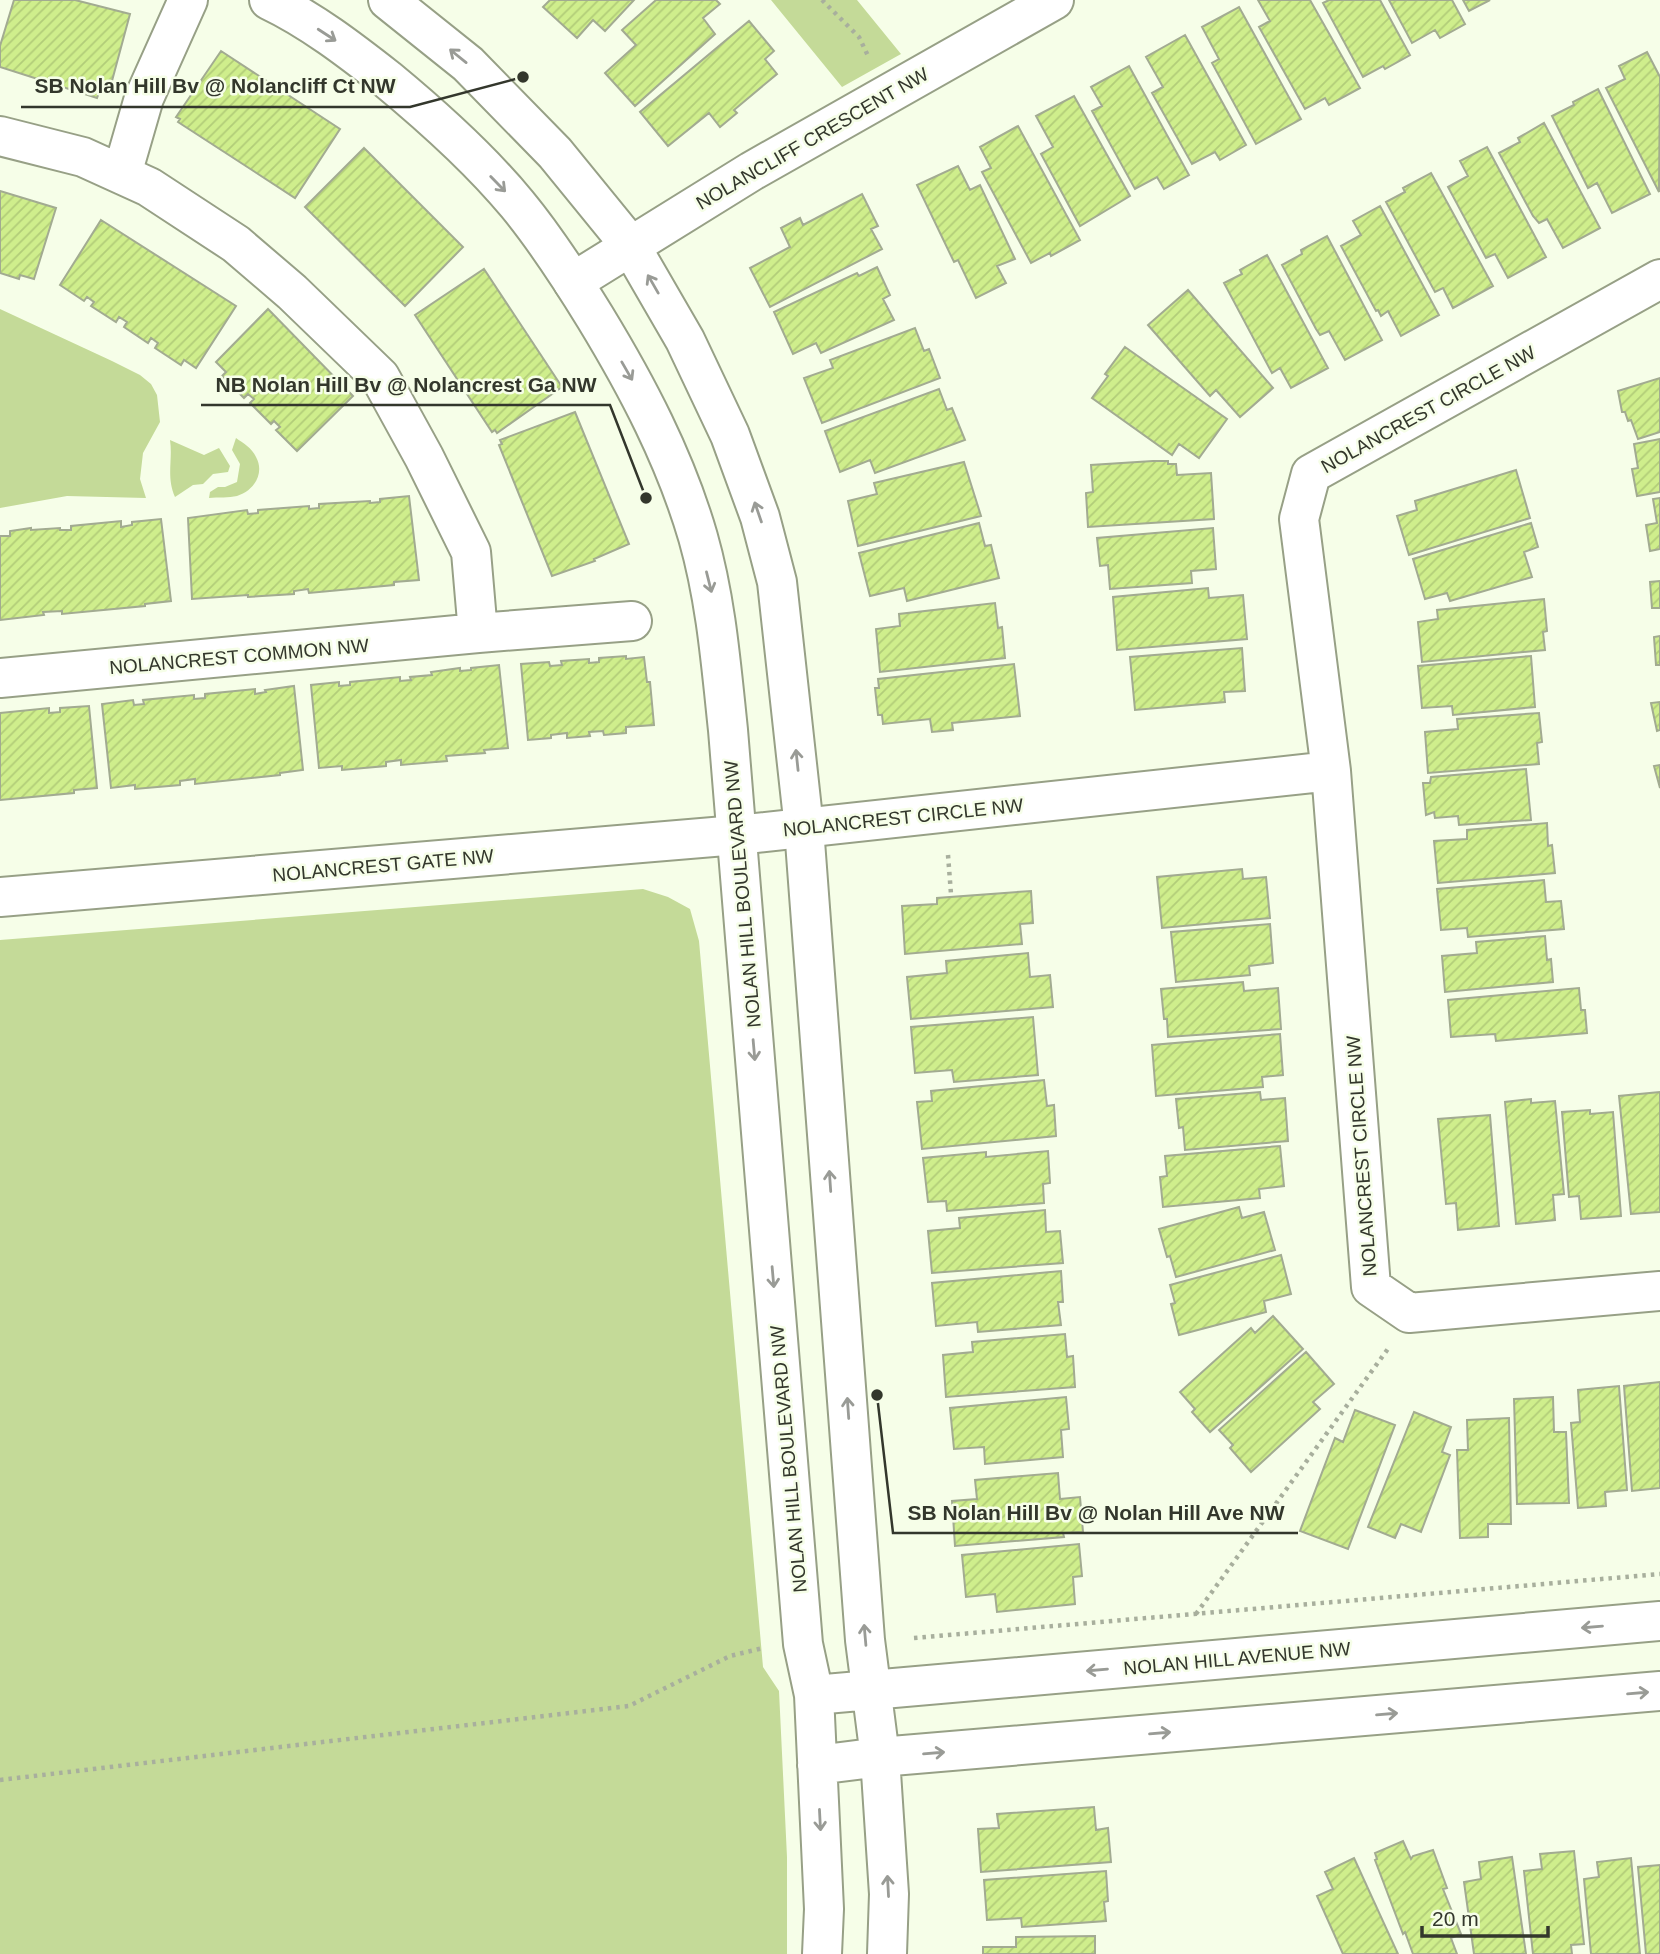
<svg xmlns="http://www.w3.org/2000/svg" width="1660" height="1954" font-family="Arial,sans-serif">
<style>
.park{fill:#c4da98}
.building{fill:url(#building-hatch);stroke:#a2ab91;stroke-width:2}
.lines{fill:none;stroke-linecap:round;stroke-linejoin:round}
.street-casing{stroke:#97a086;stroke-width:42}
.secondary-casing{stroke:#97a086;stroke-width:42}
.path{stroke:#a8af9d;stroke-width:4.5;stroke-dasharray:3.5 5;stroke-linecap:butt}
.street{stroke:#fff;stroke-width:38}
.secondary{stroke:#fff;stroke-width:38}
.oneway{stroke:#999b96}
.labels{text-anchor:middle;stroke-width:5;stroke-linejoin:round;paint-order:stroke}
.street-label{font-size:19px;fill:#33372c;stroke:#f6fee8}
.leader{fill:none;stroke:#33372c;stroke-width:2.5}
.callout-dot{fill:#33372c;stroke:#f6fee8;stroke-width:2.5}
.callout-label{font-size:21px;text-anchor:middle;font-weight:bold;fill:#33372c;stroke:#f6fee8;stroke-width:5;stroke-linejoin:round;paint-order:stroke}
</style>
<defs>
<pattern id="building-hatch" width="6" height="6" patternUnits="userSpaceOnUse" patternTransform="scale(1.75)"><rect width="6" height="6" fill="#cfee8c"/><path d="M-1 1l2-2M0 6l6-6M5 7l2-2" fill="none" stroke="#b2cd79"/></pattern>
</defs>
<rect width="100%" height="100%" fill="#f6fee8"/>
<path class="park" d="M771,0H857L901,54L842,87Z
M0,309L112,361L140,375L151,384L157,395L160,422L143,453L140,479L146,498L67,496L0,508Z
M236,438C243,443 252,448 256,457C265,473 254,491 237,496C229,498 218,497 209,498L210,492L218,487H225L237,482L240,464L232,450Z
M170,440L204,455L219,448L230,466L228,472L213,474L203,484L193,485L175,497C166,477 173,460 170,440Z
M643,889L668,897L690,909L699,941L763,1667L779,1691L787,1857V1954H0V940Z"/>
<path class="building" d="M14,0H75L130,14L109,92L100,90L97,98L0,67V46Z
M550,0H634L605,31L593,20L577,38L543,7Z
M656,0H716L720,4L703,18L715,34L635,106L605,73L636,45L622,30Z
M1258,0H1310L1360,88L1329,105L1325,98L1305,109L1259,27L1270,21Z
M1329,0H1380L1410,55L1385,69L1383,66L1363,77L1323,3Z
M1389,0H1452L1465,24L1440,38L1435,30L1412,43Z
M1463,0H1490L1469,11Z
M1239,7L1301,119L1256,144L1212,63L1219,59L1202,27Z
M749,21L774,51L765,59L777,74L734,110L737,113L720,127L709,113L668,146L640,112Z
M1185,35L1246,145L1220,160L1215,152L1192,164L1152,93L1163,87L1146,57Z
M221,51L340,129L295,198L178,122L180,119L176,117Z
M1647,52L1660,77L1659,192L1606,88L1625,79L1619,66Z
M1129,66L1189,175L1164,189L1157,177L1135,189L1092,111L1102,106L1091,87Z
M1598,89L1650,194L1612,213L1597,183L1588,188L1552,116L1574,105L1573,102Z
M1074,96L1130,196L1080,226L1041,154L1053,147L1036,116Z
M1544,123L1600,228L1563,248L1547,219L1539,223L1533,216L1499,153L1520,142L1518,138Z
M1018,126L1080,240L1051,256L1050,253L1031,263L982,172L991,168L980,147Z
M1487,147L1546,257L1508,278L1495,254L1486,258L1448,187L1468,176L1460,161Z
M364,148L463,247L405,306L305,207Z
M958,166L970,190L980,185L1015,259L997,266L1006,283L976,298L958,260L954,262L917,185Z
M1431,173L1493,286L1453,308L1443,288L1435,292L1386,202L1405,192L1403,188Z
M0,191L56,208L34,279L20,275L19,279L0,273Z
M862,194L878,226L871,229L882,249L770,307L750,268L790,247L781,228L800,218L803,225Z
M1380,206L1439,315L1401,336L1388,311L1381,316L1378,310L1376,311L1341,246L1361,235L1353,221Z
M101,220L236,306L196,368L184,360L181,365L155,348L158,343L151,338L148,343L124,327L127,322L119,317L116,322L91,306L94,302L87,297L84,301L60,285Z
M1327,236L1382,340L1345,360L1329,331L1320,335L1316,329L1282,265L1302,254L1301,250Z
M1267,255L1328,368L1291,388L1280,368L1272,373L1224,283L1242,274L1240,270Z
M877,267L890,295L883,299L894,320L821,353L816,343L793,354L774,312L857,273L859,276Z
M484,269L562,387L497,433L495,430L492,432L415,315Z
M1188,290L1273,388L1240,417L1216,390L1210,396L1148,325Z
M268,309L353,396L297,451L276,430L280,427L274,421L271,424L250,403L254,399L248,394L244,398L222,376L226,372L216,362Z
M915,328L924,351L929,349L940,378L822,423L804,378L833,368L830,360Z
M1125,347L1227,419L1199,458L1179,444L1172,455L1092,398L1108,376L1105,374Z
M1660,378V432L1638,439L1631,420L1628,421L1625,412H1622L1618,391Z
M939,389L947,410L952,408L965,440L875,473L870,460L840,472L825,431Z
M575,412L629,544L594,559L595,561L552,576L499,445L502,444L500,440Z
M1660,439V492L1637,496L1632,469L1638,468L1634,444Z
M1153,461H1168V464H1176L1177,475L1211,473L1214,519L1088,527L1086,493L1093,492L1091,465Z
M964,462L981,516L858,546L848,501L877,494L874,483Z
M1516,470L1530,518L1409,555L1397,516L1417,510L1415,501Z
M409,496L419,580L394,582V585L309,593L308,589L294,591V594L248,597V595L192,599L188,518L247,510L248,514L258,513V510L309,506V509L319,508V504L370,501V503L380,502V499Z
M1660,498V549L1650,551L1646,525L1657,523L1653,499Z
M161,519L171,601L145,604V606L62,614V611L43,612L44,615L0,620V536H10V531L31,528V530L60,528V530H71V526L121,521V527L132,525V522Z
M979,523L985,546L991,545L999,578L907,601L904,588L870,596L859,553Z
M1531,523L1538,547L1524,552L1532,577L1450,601L1447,593L1425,599L1413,559Z
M1213,528L1216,569L1191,571L1192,583L1110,589L1108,565L1100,566L1097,538Z
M1660,581V608H1652L1650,582Z
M1208,588L1209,598L1243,595L1247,639L1117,650L1113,597Z
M1544,599L1547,631L1543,632L1545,650L1422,662L1418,622L1438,619L1437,610Z
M995,603L998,628L1002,627L1005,658L880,672L876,629L900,626L899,614Z
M1660,636V665H1656L1654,637Z
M1242,648L1245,691L1224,692L1225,702L1135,710L1130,657Z
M626,656V659L644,657L647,682H650L654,725L626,727V733L604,735L603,731L589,732L590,736L567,738V733L551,735V738L528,740L521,664L549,662L550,666L562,665L561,661L589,659V663L599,662V658Z
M1531,656L1535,707L1453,715L1452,706L1422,708L1418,666Z
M1014,664L1020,716L952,723L953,730L932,732L930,719L883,724L882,715H878L875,688H879L878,679Z
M499,665L508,748L484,750L485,753L446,756L447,761L401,765V760L386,762V766L342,770V766L319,768L311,685L339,682V686L350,685V682L400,677V681L411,680L410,677L432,675L431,672L460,668V671L471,670V668Z
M294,686L303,770L280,773V775L195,784V779L180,781V785L135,789V785L111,788L102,704L133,700L134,705L144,704L143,700L194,695V699L205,698V694L255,689V694L266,692L265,690Z
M1660,702V730L1657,731L1651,703Z
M89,706L97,788L74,790V793L0,800V713L49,708V713L60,712V708Z
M1539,713L1542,742L1537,743L1539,764L1428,773L1425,732L1458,729L1457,719Z
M1660,765V788L1654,766Z
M1526,769L1531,820L1459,825L1458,816L1435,818L1434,812L1426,815L1423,783H1430L1431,777Z
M1547,823L1548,846L1552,845L1555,873L1438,883L1434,841L1467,839V830Z
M1242,869L1243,879L1266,877L1270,918L1162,928L1157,877Z
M1544,880L1546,902L1561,901L1564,929L1468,937L1467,928L1441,930L1437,889Z
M1031,891L1033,923L1020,924L1022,944L905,954L902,906L937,904V898Z
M1270,924L1273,963L1249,966L1250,975L1176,982L1171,932Z
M1545,936L1547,960L1551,959L1553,982L1445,992L1442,956L1477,953L1476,942Z
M1028,953L1030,977L1050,975L1053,1007L911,1019L907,977L947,973L946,961Z
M1243,982L1244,991L1278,988L1281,1029L1168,1037L1167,1019H1164L1161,989Z
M1579,988L1581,1010H1585L1587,1033L1496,1041L1495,1034L1451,1037L1448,1000Z
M1033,1017L1038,1075L954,1082L952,1070L915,1073L911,1027Z
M1280,1034L1283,1075L1262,1077L1263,1087L1156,1096L1152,1045Z
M1044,1080L1047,1106L1054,1105L1056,1136L922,1149L917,1102L932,1101L931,1091Z
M1260,1092L1261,1100L1285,1098L1288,1141L1185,1150L1183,1127L1179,1128L1176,1099Z
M1660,1092V1212L1631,1214L1619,1096Z
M1531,1099V1103L1555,1101L1564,1194L1553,1195L1555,1220L1516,1224L1505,1102Z
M1590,1110V1114L1613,1112L1621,1216L1581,1219L1579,1196L1569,1197L1562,1112Z
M1490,1115L1499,1226L1458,1230L1456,1203L1446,1204L1438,1119Z
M1280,1146L1284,1186L1259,1189L1260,1198L1163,1207L1160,1177L1167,1176L1165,1156Z
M1048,1151L1050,1183L1043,1184L1044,1203L947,1211L946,1201L928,1202L923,1158L986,1152V1157Z
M1239,1207L1242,1218L1264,1212L1275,1250L1176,1277L1170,1256L1167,1257L1159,1229Z
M1045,1210L1046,1232L1060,1231L1063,1263L932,1273L928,1231L960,1228L959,1218Z
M1281,1255L1291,1294L1264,1301L1266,1312L1179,1335L1171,1304L1175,1303L1170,1285Z
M1061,1271L1063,1302H1058L1061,1325L978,1332L977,1322L936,1326L932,1283Z
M1273,1316L1303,1349L1210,1432L1192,1412L1195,1409L1180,1392L1251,1328L1255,1333Z
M1065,1334L1067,1357L1073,1356L1075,1387L946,1397L943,1355L973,1352L972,1342Z
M1306,1352L1334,1384L1313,1402L1320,1409L1251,1472L1230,1448L1233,1445L1219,1430Z
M1660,1382V1488L1632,1491L1624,1386Z
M1619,1386L1627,1490L1605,1492L1606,1506L1578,1508L1571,1423L1580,1422L1578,1390Z
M1066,1397L1069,1429L1061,1430L1063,1457L985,1464L984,1447L954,1449L950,1408Z
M1553,1397L1554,1432H1566L1569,1503L1517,1504L1514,1399Z
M1355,1410L1395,1425L1348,1549L1300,1531L1335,1438L1343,1442Z
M1414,1412L1451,1427L1442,1452L1450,1455L1421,1532L1401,1524L1395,1538L1368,1527Z
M1509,1418L1511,1524H1488V1537L1460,1538L1457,1450H1468L1467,1420Z
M1058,1473L1060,1499L1080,1497L1083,1532L1063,1533L1064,1537L955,1546L952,1501L977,1499L975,1480Z
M1079,1544L1082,1576L1073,1577L1075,1604L997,1612L995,1594L966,1597L962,1555Z
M1094,1807L1096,1830L1108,1828L1111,1862L981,1872L978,1829L999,1828L997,1814Z
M1403,1841L1411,1859L1413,1856L1433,1850L1447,1888L1443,1889L1461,1934L1451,1938L1457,1954H1413L1405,1932L1403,1934L1375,1860L1377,1859L1375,1853Z
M1574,1851L1584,1944L1571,1945L1572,1954H1533L1524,1871L1542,1869L1540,1854Z
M1512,1857L1526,1954H1474L1464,1882L1481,1879L1479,1862Z
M1354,1858L1398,1954H1343L1317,1896L1333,1889L1325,1872Z
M1631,1858L1640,1954H1591L1584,1879L1599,1877L1597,1862Z
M1660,1865V1954H1646L1638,1867Z
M1106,1871L1108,1901L1104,1902L1106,1921L1022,1927L1021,1918L987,1920L984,1880Z
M1095,1936V1954H983V1947H1016V1937Z"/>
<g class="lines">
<g class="street-casing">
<path id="street" d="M0,136L83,157L149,187L236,244L292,292L380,377L424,457L471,552L478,633
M122,174L144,98L188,0
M1660,279L1311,474L1299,519L1331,771L1371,1287L1409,1313L1660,1291
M573,282L752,171L1054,0
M0,678L478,633L632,621
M0,897L737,835L1331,771"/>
</g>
<g class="secondary-casing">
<path id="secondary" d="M269,0C311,20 350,50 387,79C433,117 479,158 517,204C546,239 571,278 595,317C637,386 675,458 698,537C716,600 721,664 728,730L803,1644L814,1695L824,1909L822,1954
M388,0L468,64L555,153L630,245L685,340L730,435L760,517L777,582L804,828L865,1640L880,1757L889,1894L887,1954
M814,1695L1660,1621
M817,1765L880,1757L1660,1691"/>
</g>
<path class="path" d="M822,0L859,37L869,58
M948,855L951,894
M1196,1614L1390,1346
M914,1638L1660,1574
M0,1780L629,1706L730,1656L763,1648"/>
<use href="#street" class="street"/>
<use href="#secondary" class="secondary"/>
</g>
<defs><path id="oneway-shaft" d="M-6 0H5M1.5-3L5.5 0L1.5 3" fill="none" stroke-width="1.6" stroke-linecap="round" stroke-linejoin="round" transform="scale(1.75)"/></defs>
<g class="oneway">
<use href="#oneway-shaft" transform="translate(327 35) rotate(33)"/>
<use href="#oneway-shaft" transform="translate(458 56) rotate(-141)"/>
<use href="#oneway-shaft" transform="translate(498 184) rotate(46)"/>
<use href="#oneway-shaft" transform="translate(653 284) rotate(-120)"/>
<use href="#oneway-shaft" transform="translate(627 371) rotate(60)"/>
<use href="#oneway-shaft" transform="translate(758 512) rotate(-109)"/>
<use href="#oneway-shaft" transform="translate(709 582) rotate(76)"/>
<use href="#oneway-shaft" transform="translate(797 760) rotate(-96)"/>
<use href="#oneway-shaft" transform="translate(754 1050) rotate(85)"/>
<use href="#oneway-shaft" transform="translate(830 1181) rotate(-94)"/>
<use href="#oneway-shaft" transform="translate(773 1277) rotate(85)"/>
<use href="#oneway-shaft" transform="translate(848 1408) rotate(-94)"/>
<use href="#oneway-shaft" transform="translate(1592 1627) rotate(175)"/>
<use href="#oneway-shaft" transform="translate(865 1635) rotate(-95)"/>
<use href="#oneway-shaft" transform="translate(1097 1670) rotate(175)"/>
<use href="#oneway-shaft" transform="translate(1638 1693) rotate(-5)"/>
<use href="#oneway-shaft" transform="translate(1387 1714) rotate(-5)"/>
<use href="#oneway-shaft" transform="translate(1160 1733) rotate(-5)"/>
<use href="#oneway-shaft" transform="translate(934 1753) rotate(-5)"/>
<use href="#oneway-shaft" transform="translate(820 1820) rotate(87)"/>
<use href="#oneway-shaft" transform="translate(888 1886) rotate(-93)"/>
</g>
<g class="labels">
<g class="street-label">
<text transform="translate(812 138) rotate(-30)" y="7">NOLANCLIFF CRESCENT NW</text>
<text transform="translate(1428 409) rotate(-29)" y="7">NOLANCREST CIRCLE NW</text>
<text transform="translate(239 656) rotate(-5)" y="7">NOLANCREST COMMON NW</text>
<text transform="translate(903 817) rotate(-6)" y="7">NOLANCREST CIRCLE NW</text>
<text transform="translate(383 865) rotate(-5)" y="7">NOLANCREST GATE NW</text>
<text transform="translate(742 894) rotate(-95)" y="7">NOLAN HILL BOULEVARD NW</text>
<text transform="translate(1361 1156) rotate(-94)" y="7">NOLANCREST CIRCLE NW</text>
<text transform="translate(788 1459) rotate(-95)" y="7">NOLAN HILL BOULEVARD NW</text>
<text transform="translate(1237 1658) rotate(-5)" y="7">NOLAN HILL AVENUE NW</text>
</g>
</g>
<path class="leader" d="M523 77L410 107H21M646 498L610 405H201M877 1395L893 1533H1298"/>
<g class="callout-dot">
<circle cx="523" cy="77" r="7"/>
<circle cx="646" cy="498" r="7"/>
<circle cx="877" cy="1395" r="7"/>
</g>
<g class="callout-label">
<text x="215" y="93">SB Nolan Hill Bv @ Nolancliff Ct NW</text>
<text x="406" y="392">NB Nolan Hill Bv @ Nolancrest Ga NW</text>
<text x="1096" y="1520">SB Nolan Hill Bv @ Nolan Hill Ave NW</text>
</g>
<path d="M1422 1926v10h126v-10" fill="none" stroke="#33372c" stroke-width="3.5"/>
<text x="1432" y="1926" font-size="21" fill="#33372c" stroke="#f6fee8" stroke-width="5" paint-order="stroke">20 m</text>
</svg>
